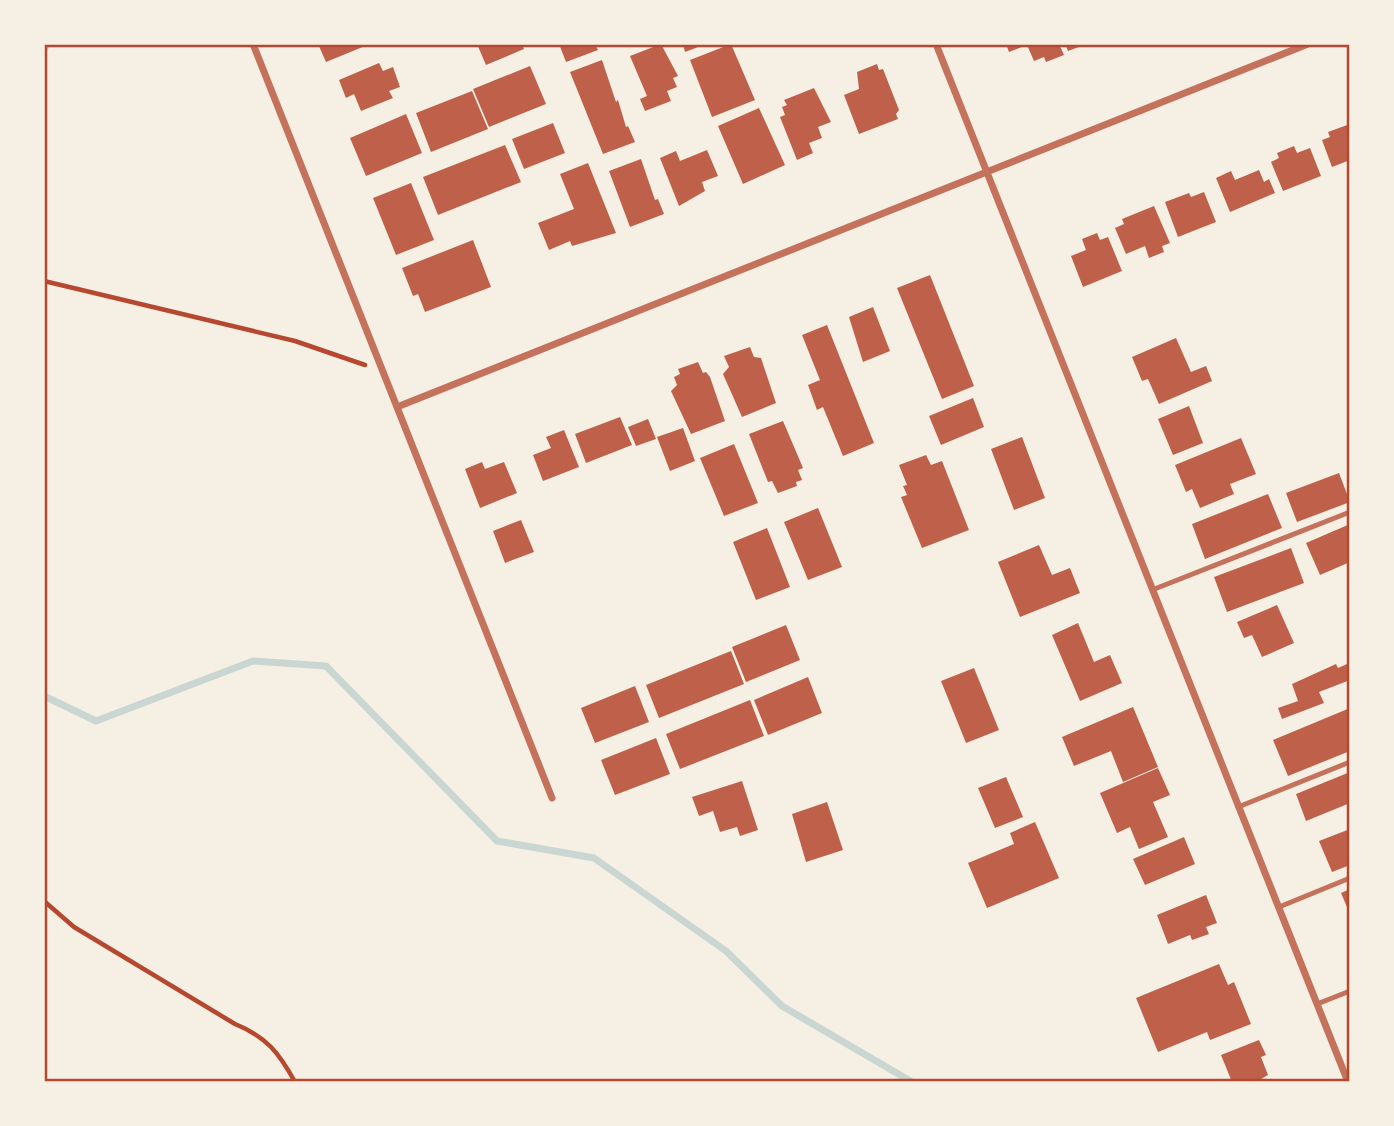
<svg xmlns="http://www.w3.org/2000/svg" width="1394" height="1126" font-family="Mulish,sans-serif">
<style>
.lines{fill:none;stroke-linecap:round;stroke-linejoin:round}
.stream{stroke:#c9d6d2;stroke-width:7}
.building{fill:#bf614a}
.path{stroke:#b5482f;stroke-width:4.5}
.service{stroke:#c5725c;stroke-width:5}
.minor{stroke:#c5725c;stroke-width:7}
.neatline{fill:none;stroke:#b5482f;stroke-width:2.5}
</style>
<rect width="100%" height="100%" fill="#f6efe4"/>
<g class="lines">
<path class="stream" d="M44,50L47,44
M44,696L96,721L253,661L326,666L497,841L594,858L726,951L782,1006L912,1082"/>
</g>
<path class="building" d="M318,44H370L326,62Z
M477,44H522L524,49L486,65Z
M559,44H595L598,50L566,62Z
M661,44L678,76L673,78L677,87L667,91L671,101L645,111L640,99L647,96L630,56Z
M683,44H706L685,52Z
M731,44L755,100L712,117L690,60Z
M1006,44H1059L1064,55L1046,62L1044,57L1034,61L1027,45L1009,52Z
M1065,44H1087L1068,51Z
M602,60L616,102L618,100L626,127L628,126L635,142L603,154L570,72Z
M379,63L383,71L393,67L400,87L389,91L393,98L361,111L354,94L346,98L339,80Z
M877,64L879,70L883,69L899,110L896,114L898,119L859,134L844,95L859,89L857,72Z
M530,66L546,104L489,127L473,89Z
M814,88L831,122L818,127L822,138L809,143L813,153L797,160L780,117L785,115L782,107L787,105L784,100Z
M472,91L488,129L431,152L416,113Z
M759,108L785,165L743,184L718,126Z
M406,114L422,153L366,176L350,138Z
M553,123L565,153L524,169L512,139Z
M1350,124V160L1332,167L1322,140L1330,137L1328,132Z
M505,145L521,182L438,215L423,177Z
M1294,146L1297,153L1310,148L1321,176L1283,191L1271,162L1279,158L1277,153Z
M707,150L718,176L702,182L705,191L679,206L660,158L676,151L680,161Z
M641,159L655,200L658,199L664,214L630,227L609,171Z
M588,163L616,233L572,246L570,241L549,250L538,223L574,209L560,174Z
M1259,170L1264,182L1269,179L1275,193L1230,212L1216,178L1231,171L1235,180Z
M411,183L434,240L396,255L373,198Z
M1204,192L1216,222L1178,237L1165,202L1189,193L1191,197Z
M1154,206L1170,243L1162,246L1164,252L1149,258L1145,246L1126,254L1115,228L1124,224L1122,219Z
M1097,233L1100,240L1108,237L1122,271L1083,287L1071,256L1086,250L1082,239Z
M473,240L491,287L425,312L418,294L413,296L402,268Z
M930,275L974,386L942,399L897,288Z
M873,307L890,351L863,362L849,317Z
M827,325L874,443L843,456L823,407L817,410L808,385L820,380L802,335Z
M1176,338L1191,372L1206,366L1212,381L1159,404L1148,379L1142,381L1132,357Z
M750,347L754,357L761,358L776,403L742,417L723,374L729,367L724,356Z
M698,362L703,373L706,372L710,377L725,421L691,434L671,391L677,385L674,377L680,374L678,369Z
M973,398L984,427L941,445L929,416Z
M1189,406L1203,443L1173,455L1158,419Z
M620,417L632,445L586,463L575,434Z
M648,419L656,439L636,446L628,427Z
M783,421L803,468L798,470L802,480L796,482L797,486L778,493L772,481L768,482L749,434Z
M683,428L695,461L670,471L657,437Z
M564,430L579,467L543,481L533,455L551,448L546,437Z
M1022,437L1045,498L1014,510L991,449Z
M1241,438L1256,474L1230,484L1234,494L1200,508L1192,489L1186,492L1175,465Z
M734,444L758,503L724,516L700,458Z
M926,455L931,465L942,461L969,530L922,548L901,497L907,495L903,486L907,485L899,465Z
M482,462L485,469L504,462L517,493L480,508L465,469Z
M1339,473L1350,502L1297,522L1286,493Z
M1268,494L1282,528L1205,559L1192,524Z
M818,508L842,567L808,580L784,522Z
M521,520L534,552L505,563L493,531Z
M1350,524V562L1320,575L1306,543Z
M767,528L790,587L756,600L733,542Z
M1039,545L1052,575L1070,568L1080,593L1020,617L998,562Z
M1291,548L1304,583L1227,612L1214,577Z
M1277,605L1294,643L1262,657L1252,635L1244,638L1237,622Z
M1078,623L1094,662L1110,655L1122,683L1080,701L1052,635Z
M786,625L800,660L746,682L732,647Z
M731,651L744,684L659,718L646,685Z
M1336,664L1338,668L1347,664L1350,680L1319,692L1324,703L1282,719L1278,708L1298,701L1292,684Z
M974,668L999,730L966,743L941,681Z
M808,677L822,713L768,735L754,700Z
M635,686L649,722L595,743L581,708Z
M750,700L764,736L680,769L666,734Z
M1133,707L1158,767L1123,782L1111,751L1074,766L1062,737Z
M1350,708V751L1288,776L1273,740Z
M656,738L670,774L615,795L601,760Z
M1158,768L1170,795L1153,802L1168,837L1139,849L1130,827L1117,833L1100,793Z
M1350,772V803L1306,821L1296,794Z
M1006,777L1023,817L995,828L978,788Z
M742,781L758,830L740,836L737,827L720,832L713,811L699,816L692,797Z
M827,802L843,850L806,862L792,814Z
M1035,822L1059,878L987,908L968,863L1014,844L1010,833Z
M1350,829V865L1332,872L1319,841Z
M1184,837L1195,864L1145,885L1133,859Z
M1350,889V914L1341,893Z
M1206,895L1217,923L1206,927L1209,934L1192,940L1190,935L1168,944L1157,915Z
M1219,964L1228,985L1234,982L1251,1024L1210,1040L1207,1032L1158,1052L1136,998Z
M1259,1040L1266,1055L1261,1057L1268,1075L1256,1082H1232L1221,1055Z"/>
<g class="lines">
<path class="path" d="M44,281L295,341L365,365
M44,901L74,927L235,1024C267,1037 279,1053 295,1082"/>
<path class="service" d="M1152,590L1350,512
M1238,807L1350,762
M1279,907L1350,878
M1317,1004L1350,991"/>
<path class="minor" d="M253,44L552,798
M936,44L1348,1082
M397,407L1308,44"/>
</g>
<rect width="1394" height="1126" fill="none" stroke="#f6efe4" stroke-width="91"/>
<rect x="46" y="46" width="1302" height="1034" class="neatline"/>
</svg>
